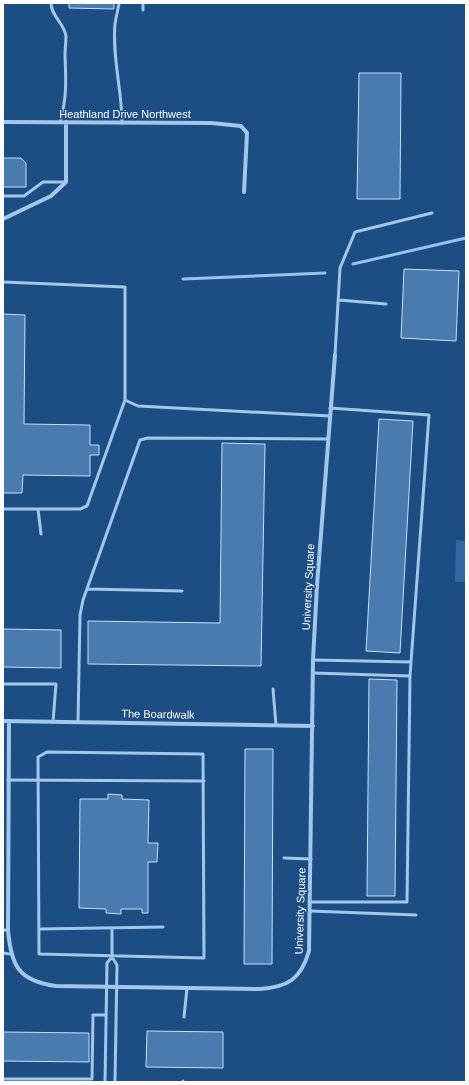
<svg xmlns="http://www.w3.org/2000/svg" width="469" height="1085" font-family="Helvetica,sans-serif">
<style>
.green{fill:#3068a2}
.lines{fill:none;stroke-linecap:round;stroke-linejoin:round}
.stream{stroke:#96c2ec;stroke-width:3}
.building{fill:#497baf;stroke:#c7dff8}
.service{stroke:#a3c6ea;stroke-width:3}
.minor{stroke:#a3c6ea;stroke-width:4}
.labels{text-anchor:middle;stroke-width:3;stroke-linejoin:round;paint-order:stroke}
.street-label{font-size:11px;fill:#fff;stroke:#1c4e84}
</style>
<rect width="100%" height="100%" fill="#1c4e84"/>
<path class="green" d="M456,540L466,541V582H455Z"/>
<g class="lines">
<path class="stream" d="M353,264L466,238
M183,279L325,273"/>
</g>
<path class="building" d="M69,3H114V9L69,8Z
M359,73H401L400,199H357Z
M3,158H21L26,163V187H3Z
M404,269L459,271L456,341L401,338Z
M3,314L25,315L24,424L90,425V445H99V455H90V476L23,475L22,493H3Z
M379,419L413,421L400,653L366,651Z
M222,443L265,444L261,666L88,664V621L220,623Z
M3,629L61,630V668L3,667Z
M369,679L397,680L395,896H367Z
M245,749H273L272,964H244Z
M108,794L122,795V799L149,800L148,843H158L157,862H148V913H142V909H121V914L106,913V909L79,908L80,799H108Z
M147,1031L223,1032V1068L146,1067Z
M3,1032L89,1033V1062L3,1061Z"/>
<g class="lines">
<path class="service" d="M51,3C51,16 64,23 66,36C66,42 65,49 65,55C66,79 67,99 60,122
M119,3C118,10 116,17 115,24C112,57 122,90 122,123
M143,10V3
M3,196H24L43,182H66
M3,282L125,287V400L87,506L80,509H3
M339,300L386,304
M335,355L340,268L355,232L432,213
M125,400L138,406L330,416
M38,509L41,534
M87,589L182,591
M313,660L411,662
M313,673L410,676
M3,684H56L53,722
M273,689L276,725
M78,722L80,615L83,600L140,440L148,438L328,439
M47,752L203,754L204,958L39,954L38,757Z
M8,780L204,781
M284,858L311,859
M310,902H407L410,676L429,415L330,408
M310,911L416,915
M39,929L163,927
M112,929V957L117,965L115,1082
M3,930H8
M3,953L10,954
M184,1017L187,988
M3,1079H92L93,1015H106
M105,1082L107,963L112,957
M183,1082V1081"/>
<path class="minor" d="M3,122L211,123L241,126L247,133L244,192
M3,219L51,196L66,182V122
M3,721L313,726
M9,721L8,930C11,965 18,981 56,986L260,989C288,987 301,979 309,951L313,660L317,585L335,355"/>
</g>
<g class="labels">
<g class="street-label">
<text x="125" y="118">Heathland Drive Northwest</text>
<text transform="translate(308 587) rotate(-87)" y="4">University Square</text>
<text transform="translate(158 714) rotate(1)" y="4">The Boardwalk</text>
<text transform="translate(300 911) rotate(-88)" y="4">University Square</text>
</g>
</g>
<rect width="469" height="1085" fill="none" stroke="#ffffff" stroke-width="8"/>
</svg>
